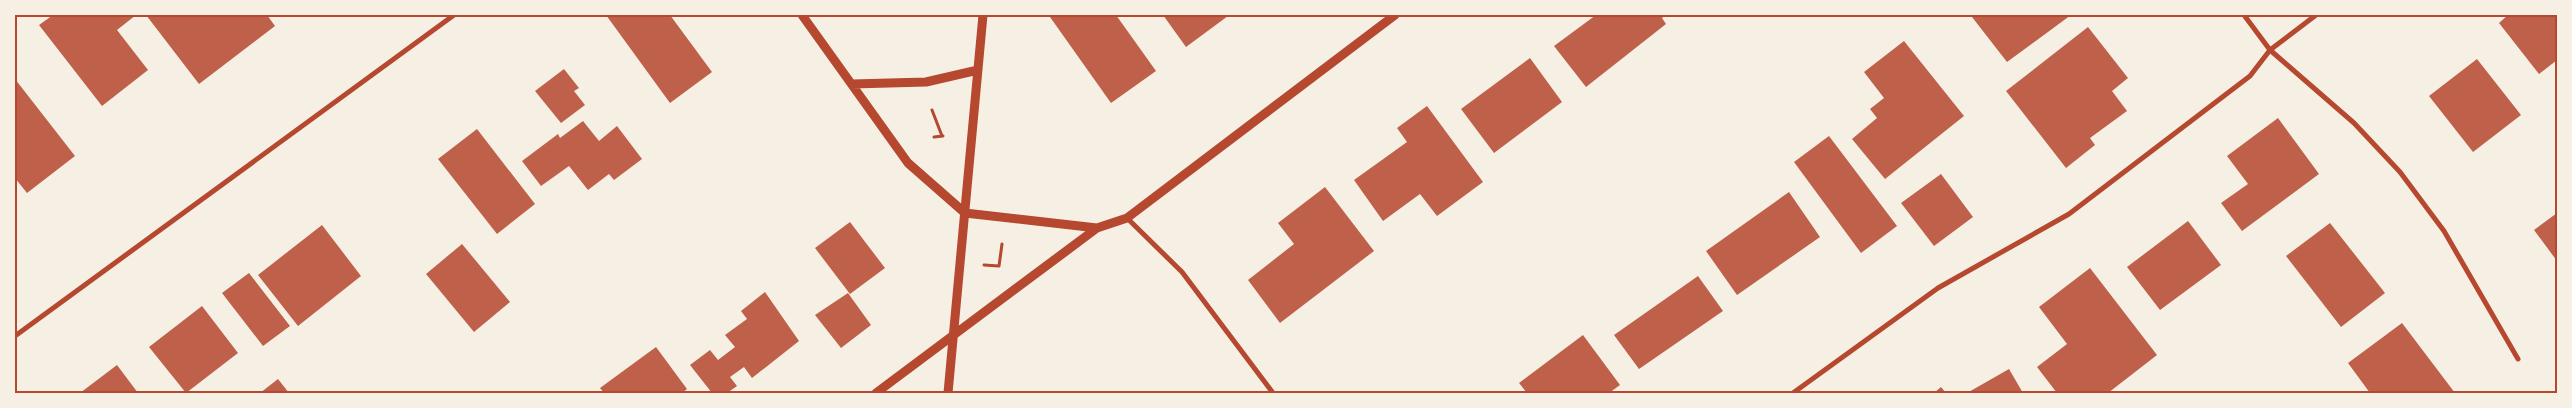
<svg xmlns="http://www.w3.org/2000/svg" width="2572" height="408" font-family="'Roboto Serif',serif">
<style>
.building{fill:#bf614a}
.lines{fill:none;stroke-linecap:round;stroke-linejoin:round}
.path{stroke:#b5482f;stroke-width:3}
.minor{stroke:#b5482f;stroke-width:5}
.tertiary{stroke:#b5482f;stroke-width:9}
.neatline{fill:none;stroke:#b5482f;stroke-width:2}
</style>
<rect width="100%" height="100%" fill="#f6efe4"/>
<path class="building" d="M53,15H136L117,30L148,70L102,106L39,25Z
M146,15H267L275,26L199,84Z
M606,15H670L712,72L670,103Z
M1053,15H1116L1156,71L1111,103L1050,17Z
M1163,15H1228V16L1186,47Z
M1596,15H1666L1662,18L1666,24L1586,87L1554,46Z
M1975,15H2071L2007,62L1972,17Z
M2508,15H2557V60L2539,74L2499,23Z
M2088,27L2128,78L2112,91L2127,111L2090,138L2095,145L2066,168L2006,91Z
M1904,41L1964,116L1885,179L1852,139L1877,118L1870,109L1884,98L1864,72Z
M1530,58L1562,102L1494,153L1461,109Z
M2477,59L2521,115L2473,152L2429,96Z
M564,69L579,88L574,91L585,105L561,123L535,91Z
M15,79L75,156L27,193L15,178Z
M1427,106L1483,182L1437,216L1420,194L1383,221L1354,180L1407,142L1397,128Z
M2278,118L2319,174L2242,231L2221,203L2248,184L2227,156Z
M583,121L599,141L617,126L642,159L614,180L609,174L588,190L569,166L541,186L522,161L558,134L560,138Z
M477,129L535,204L497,234L438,159Z
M1829,136L1897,226L1861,253L1794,162Z
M1941,174L1973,217L1934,246L1901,203Z
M1325,187L1374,251L1280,323L1248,280L1294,244L1278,223Z
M1789,192L1820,237L1737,295L1706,251Z
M2557,213V261L2534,230Z
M2188,221L2221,265L2160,310L2127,267Z
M850,222L885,268L850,294L815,248Z
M2330,223L2385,293L2341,327L2286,256Z
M322,225L361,276L298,326L258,275Z
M462,244L510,302L474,332L426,274Z
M2090,268L2157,355L2108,393H2057L2037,367L2067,344L2039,307Z
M249,273L290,326L263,346L222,293Z
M1698,276L1723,311L1639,369L1614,335Z
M765,292L799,341L752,378L744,367L730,377L737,386L727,393H712L690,365L710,350L718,360L735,347L725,335L747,319L741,311Z
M848,293L871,325L841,348L815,315Z
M202,306L238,353L186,393L149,347Z
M2402,323L2455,393H2370L2348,363Z
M1583,335L1620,385L1609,393H1527L1519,383Z
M656,347L687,389L682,393H604L600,388Z
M117,365L138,393H80Z
M2009,369L2023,393H1967Z
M278,379L289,393H260Z
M1941,387L1946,393H1934Z"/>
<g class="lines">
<path class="path" d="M932,110L942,136
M934,137L943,136
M984,265L999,266L1002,244"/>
<path class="minor" d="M2244,15L2270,50L2354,123L2400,172L2444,231L2518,359
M1127,218L1182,272L1273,393
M15,336L454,15
M1793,393L1938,288L2069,214L2250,76L2270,50L2316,15"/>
<path class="tertiary" d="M802,15L908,163L965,213
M852,84L926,82L978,70
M965,213L1097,228L1127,218L1395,15
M876,393L1097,228
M948,393L983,15"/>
</g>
<rect width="2572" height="408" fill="none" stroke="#f6efe4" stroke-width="32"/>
<rect x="16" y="16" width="2540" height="376" class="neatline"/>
</svg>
